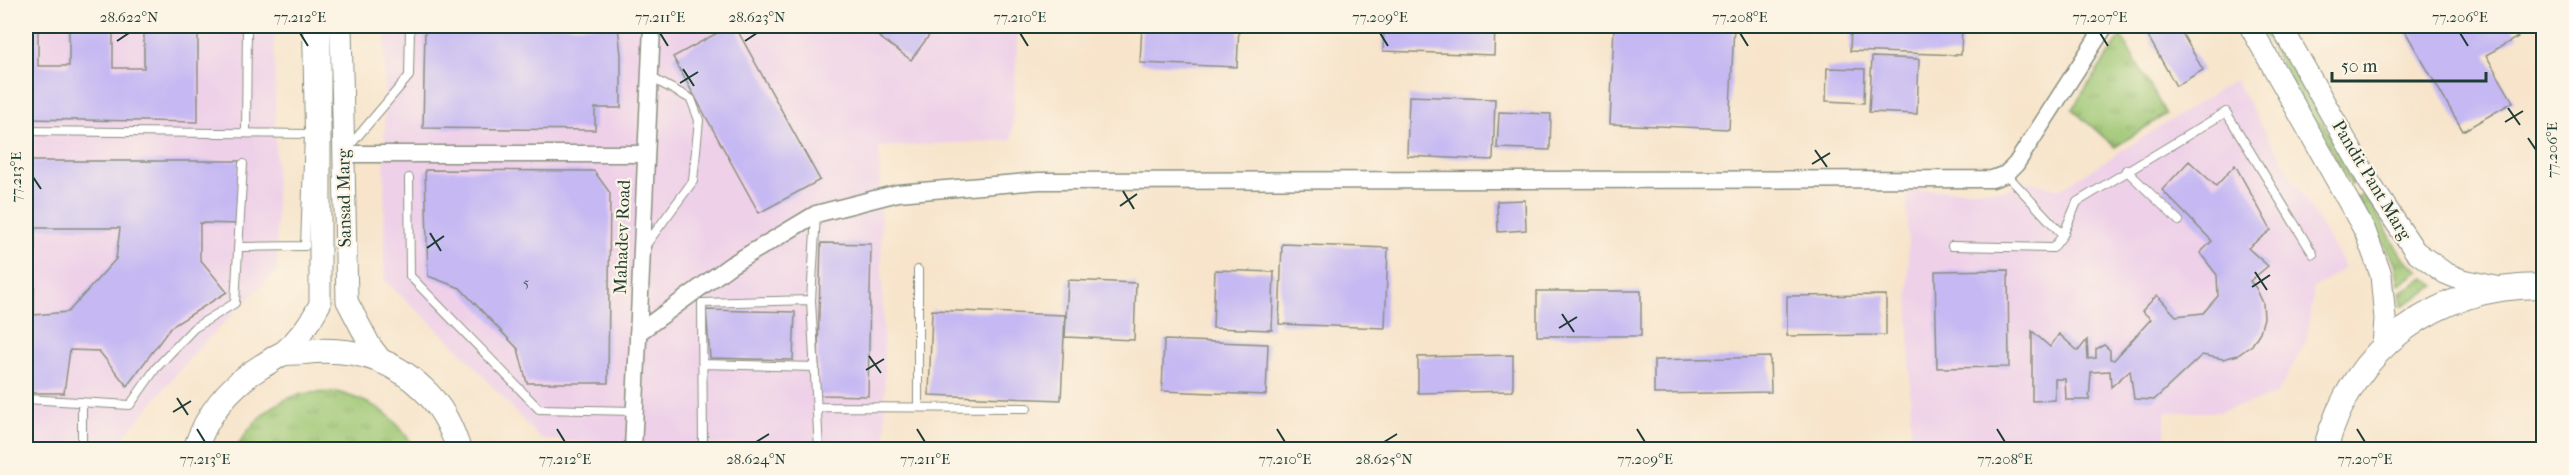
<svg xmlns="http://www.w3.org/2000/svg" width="2569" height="475" font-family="'IM FELL French Canon',serif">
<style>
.built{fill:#eed0e8}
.grass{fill:url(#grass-tufts);stroke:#5e8253;stroke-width:1.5}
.building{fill:#c5b8f3;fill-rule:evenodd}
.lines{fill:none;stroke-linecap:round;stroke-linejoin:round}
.service-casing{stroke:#8b9080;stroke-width:10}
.minor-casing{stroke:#8b9080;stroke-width:19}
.tertiary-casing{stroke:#8b9080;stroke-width:23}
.secondary-casing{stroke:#8b9080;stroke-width:26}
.service{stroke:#fff;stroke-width:8}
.minor{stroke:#fff;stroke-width:16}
.tertiary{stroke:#fff;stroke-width:21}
.secondary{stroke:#fff;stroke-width:24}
.ticks{fill:none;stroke:#1f3d34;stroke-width:2}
.labels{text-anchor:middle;stroke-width:4.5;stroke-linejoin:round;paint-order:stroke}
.number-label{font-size:15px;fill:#485c64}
.street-label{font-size:18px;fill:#1f3d34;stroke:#fcf5e5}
.neatline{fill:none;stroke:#1f3d34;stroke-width:2}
.ticks-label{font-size:15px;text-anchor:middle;fill:#1f3d34}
</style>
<defs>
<pattern id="grass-tufts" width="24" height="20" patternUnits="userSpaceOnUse" patternTransform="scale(1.5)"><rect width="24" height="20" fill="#9dc672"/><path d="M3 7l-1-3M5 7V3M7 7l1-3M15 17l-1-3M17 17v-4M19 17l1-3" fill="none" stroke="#7fa25e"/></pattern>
</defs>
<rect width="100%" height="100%" fill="#fcf5e5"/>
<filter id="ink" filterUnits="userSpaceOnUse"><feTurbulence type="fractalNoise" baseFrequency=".0167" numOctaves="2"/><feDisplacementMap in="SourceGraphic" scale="12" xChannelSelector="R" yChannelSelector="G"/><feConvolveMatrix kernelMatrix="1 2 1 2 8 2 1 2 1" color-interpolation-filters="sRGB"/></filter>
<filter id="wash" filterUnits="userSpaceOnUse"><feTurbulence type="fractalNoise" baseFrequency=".008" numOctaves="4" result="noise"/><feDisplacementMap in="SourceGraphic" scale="24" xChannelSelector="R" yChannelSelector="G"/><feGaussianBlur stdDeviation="1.35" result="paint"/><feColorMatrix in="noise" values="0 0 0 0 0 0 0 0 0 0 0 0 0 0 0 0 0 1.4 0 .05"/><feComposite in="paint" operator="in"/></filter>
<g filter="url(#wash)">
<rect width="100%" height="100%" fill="#f7e4cb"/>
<path class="built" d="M26,26H274L277,271L202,344L113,449H26Z
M385,26H1018L1012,140L879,147L886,442L676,445L541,440L458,348L384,280Z
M2235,80L2345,267L2314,288L2306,341L2277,395L2218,412H2165V447L1911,441L1907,190H2005L2022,180L2060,189Z"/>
<path class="grass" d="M2259,26H2266L2357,182L2351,185Z
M2121,36L2166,114L2115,147L2072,109Z
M2365,194L2402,257L2420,271L2399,284L2395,262L2357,198Z
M2425,278L2436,286L2402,306L2400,292Z
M337,392C381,405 390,412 416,449H236C250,423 273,400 303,394C314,392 326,393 337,392Z"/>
<g id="blocks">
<path class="building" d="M26,26H38V66H69V26H113V68H144V26H198V122L26,119Z
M425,26H618L621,55V108H595V130L423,128Z
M730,26H735L820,180L759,213L673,57Z
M864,26H936L911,60Z
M1142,26H1239L1237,67L1140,63Z
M1384,26H1495L1494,55L1383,51Z
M1614,26H1734L1729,129L1610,124Z
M1851,26H1962L1961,55L1850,51Z
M2150,26H2178L2203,70L2176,86L2144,29Z
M2402,26H2512L2518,37L2486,55L2513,102L2463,131Z
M1872,57L1919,59L1917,114L1869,112Z
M1827,68L1865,69L1864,103L1826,101Z
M1409,96L1495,99L1493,160L1407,156Z
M1499,112L1551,114L1550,150L1497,148Z
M26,161H239L238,224L200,223V259L227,292L171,327L127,386L99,351L70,350L64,393H26ZM35,228H120L116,259L68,312L34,315Z
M2189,161L2216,186L2235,165L2271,230L2248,248L2268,266L2250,281L2256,288L2263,303L2264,318L2260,332L2252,345L2238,355L2223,359L2202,355L2154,400L2134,399L2130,370L2111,387L2110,371L2091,372L2089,400H2066L2065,379H2055V400L2032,401V331L2050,347L2059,334L2078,351L2087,340L2088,359L2096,358V349L2104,345L2110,350V359L2114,360L2151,319L2142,311L2157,295L2176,316L2203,313L2218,296L2217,275L2200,253L2212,241L2162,190Z
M425,170L594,171L610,193L608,383H527L518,349L460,288L428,276Z
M1525,200L1526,230L1498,232L1497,201Z
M821,243L871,244L868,396L820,395L818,349Z
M1282,244L1388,248L1385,328L1279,324Z
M1215,270L1274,272L1272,330L1213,328Z
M2008,270L2009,367L1937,368L1935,271Z
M1068,280L1136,283L1134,340L1065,337Z
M1537,291H1641V336H1537Z
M1886,295V335L1787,336V296Z
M706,310L795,312L793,360L710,358Z
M932,310L1065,315L1061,400L929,395Z
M1164,340L1268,344L1266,395L1162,391Z
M1513,355V391L1418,393V357Z
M1770,357L1771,392L1654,394V360Z"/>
</g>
</g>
<g filter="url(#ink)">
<use href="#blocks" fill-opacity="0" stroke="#8b9080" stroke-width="1.5"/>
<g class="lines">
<g class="service-casing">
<path id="service" d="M26,131L309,134L307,26
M246,133L247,26
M347,149L409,76L410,26
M2126,170L2179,221
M2006,174L2063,235
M409,178L410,276L539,409L635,411
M816,214L811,300L819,450
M645,246L693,181L699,120L691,99L650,77
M1952,246L2053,248L2063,235L2077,202L2226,112L2313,254
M238,247L305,246L309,134
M918,270V407
M703,364L815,367
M26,399L130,405L156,368L194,328L235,303L243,164
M817,407L1027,408
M82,450V402
M703,450L702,303L811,300"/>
</g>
<g class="minor-casing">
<path id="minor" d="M343,154H645
M638,333L731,265L816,214L898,193L1039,181L1992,179L2006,174L2016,164L2105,26
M633,450L652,26"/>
</g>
<g class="tertiary-casing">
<path id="tertiary" d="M341,26L347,301L370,345L382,361
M2250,26L2365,231L2381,275L2385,319L2383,346
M2281,26L2371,185L2415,251L2445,273L2462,280L2501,288
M281,354C298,339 310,324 320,304V26"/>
</g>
<g class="secondary-casing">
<path id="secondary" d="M195,450C207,413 229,386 262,366C268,363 275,357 282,354C288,352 297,353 304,352C348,347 390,357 422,388C441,405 451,426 459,450
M2325,450C2353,346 2437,285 2544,286"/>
</g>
<use href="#service" class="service"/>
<use href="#minor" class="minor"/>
<use href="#tertiary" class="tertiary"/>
<use href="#secondary" class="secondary"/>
</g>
</g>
<path class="ticks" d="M300,33L308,46M660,33L668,46M1020,33L1028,46M1380,33L1388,46M1740,33L1748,46M2100,33L2108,46M2460,33L2468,46M117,41L129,33M745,41L757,33M683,69L694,86M680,83L698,72M2508,108L2520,125M2505,122L2523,111M2528,138L2536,150M1815,150L1827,167M1812,164L1830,153M33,177L41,189M1123,191L1134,209M1120,206L1137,194M430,233L441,251M427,248L444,236M2255,272L2267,290M2252,287L2270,275M1562,314L1574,332M1559,328L1577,317M869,356L881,373M866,370L884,359M177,398L188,415M173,412L191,401M197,429L205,442M557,429L565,442M917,429L925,442M1277,429L1285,442M1637,429L1645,442M1997,429L2005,442M2357,429L2365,442M756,442L769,434M1384,442L1397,434"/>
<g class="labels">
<g class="number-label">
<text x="526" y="287">5</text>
</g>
<g class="street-label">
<text transform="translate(2372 180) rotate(59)" y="6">Pandit Pant Marg</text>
<text transform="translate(344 198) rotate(-91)" y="6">Sansad Marg</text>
<text transform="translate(622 237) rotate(-88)" y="6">Mahadev Road</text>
</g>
</g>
<rect width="2569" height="475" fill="none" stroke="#fcf5e5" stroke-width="66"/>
<path d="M2332 72v9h154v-9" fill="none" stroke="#1f3d34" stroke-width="3"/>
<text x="2341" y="72" font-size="18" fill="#1f3d34" stroke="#fcf5e5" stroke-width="4.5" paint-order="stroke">50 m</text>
<rect x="33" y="33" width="2503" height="409" class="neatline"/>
<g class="ticks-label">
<text x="129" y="22">28.622°N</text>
<text x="300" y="22">77.212°E</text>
<text x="660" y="22">77.211°E</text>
<text x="757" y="22">28.623°N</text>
<text x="1020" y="22">77.210°E</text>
<text x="1380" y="22">77.209°E</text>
<text x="1740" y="22">77.208°E</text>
<text x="2100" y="22">77.207°E</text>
<text x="2460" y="22">77.206°E</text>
<text transform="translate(2552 150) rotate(-90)" y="5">77.206°E</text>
<text transform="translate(16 177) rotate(-90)" y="5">77.213°E</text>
<text x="205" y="464">77.213°E</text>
<text x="565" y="464">77.212°E</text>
<text x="756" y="464">28.624°N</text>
<text x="925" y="464">77.211°E</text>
<text x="1285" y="464">77.210°E</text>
<text x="1384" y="464">28.625°N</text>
<text x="1645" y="464">77.209°E</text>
<text x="2005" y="464">77.208°E</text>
<text x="2365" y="464">77.207°E</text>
</g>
</svg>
